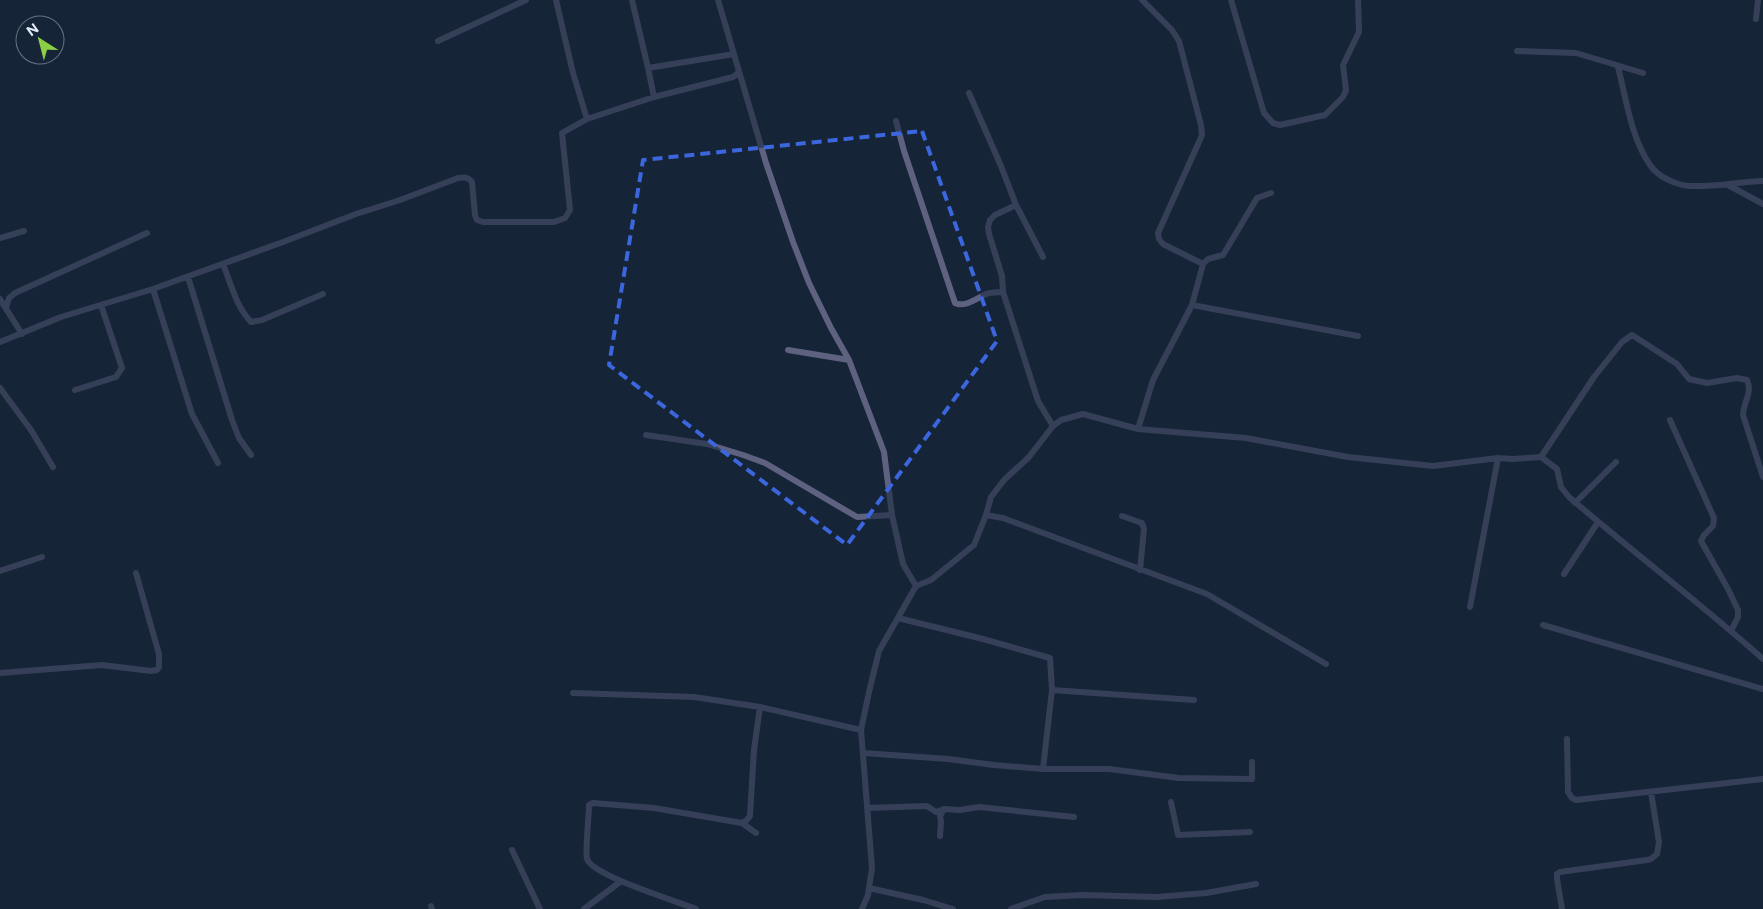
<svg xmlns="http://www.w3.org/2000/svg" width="1763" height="909" font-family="Figtree,sans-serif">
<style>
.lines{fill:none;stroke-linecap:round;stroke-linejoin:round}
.minor{stroke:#5e6180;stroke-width:6}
.marked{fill:none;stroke:#3b66dd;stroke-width:4;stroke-dasharray:10 6;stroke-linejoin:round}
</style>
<rect width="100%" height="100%" fill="#162437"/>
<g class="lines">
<path class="minor" d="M632,0L648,68L734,54
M718,0L766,163L793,242L809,283L831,328L849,360L884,452L892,515L903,564L916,586
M1231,0L1264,113L1273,123L1280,125L1325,115L1343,97L1346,90L1343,65L1359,32L1358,0
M1756,19L1758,0
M438,41L526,0
M1517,51L1576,53L1643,73
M1618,67C1626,98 1631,138 1650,165C1658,177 1676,185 1690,186C1714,187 1739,182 1763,181
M648,68L654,97
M969,93L1001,166L1016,205L995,215L990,220L988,227L989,234L1002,276L1003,292L1038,401L1053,426
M587,119L654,97L733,77L739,72
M896,121L904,151L955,303C965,308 977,298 986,294C992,292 997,292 1003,292
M1728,185L1763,204
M1016,205L1043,257
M0,238L24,231
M223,264C231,284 236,306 251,322L262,320L323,294
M1203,264L1208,259L1223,255L1257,198L1271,193
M188,277L232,420L239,438L251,455
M153,289L192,414L218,463
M0,299L22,334
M1192,305L1358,336
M6,308L9,298L15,293L147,233
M0,342L61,317L153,289L283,242L356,214L400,200L458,178C465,177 468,177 472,182L475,215L477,220L483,222H554L565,218L570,210L562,133L587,119L573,73L556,0
M788,350L849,360
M0,388L31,430L53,467
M75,390L116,377L122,368L101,305
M1670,420L1714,518L1713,526L1704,535L1701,541L1728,589L1738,610V617L1731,631
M1138,429L1153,380L1192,305L1203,264L1163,244L1159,239L1158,233L1199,142L1202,135L1201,125L1179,41L1172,30L1142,0
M646,435L707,444L743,455L765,463L857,517L892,515
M1541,457L1594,377L1622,342L1632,335L1677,364L1689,379L1707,383L1737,378L1747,380C1753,392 1743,403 1743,415L1763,477
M1575,503L1616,462
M986,515L991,497L1004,480L1029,457L1053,426L1061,420L1083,414L1138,429L1246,438L1348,457L1433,466L1498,458L1513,459L1541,457L1557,469L1561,487L1569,497C1633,552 1700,603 1763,659
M1122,516L1142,523L1144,529L1140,570
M0,571L42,557
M1564,574L1598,522
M1470,607L1498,458
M898,618L983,639L1050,658L1052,690L1043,769
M1543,625L1763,689
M0,673L102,665L151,671L157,670L159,667V654L136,573
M1052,690L1194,700
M573,693L694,697L760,707L861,730
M1567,739L1568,792L1572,798L1576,800L1763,779
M863,753L948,759L994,765L1043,769H1109L1179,778L1252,779V762
M1171,802L1178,835L1250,832
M867,808L927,806L936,812L944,809L940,816L941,821L940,836
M944,809L960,810L979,807L1074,817
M742,823L756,833
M512,850L540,909
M869,888L923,900L953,909
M431,906L432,909
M584,909L620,882
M696,909C677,901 593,876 587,859C585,851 589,816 589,805L593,803L654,808L742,823L747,820L750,816L754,750L760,707
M862,909L868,895L872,868L861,730L869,692L879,651L916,586L931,580L974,545L986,515L1003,518L1207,594L1326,664
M1011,909L1045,897L1082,895L1157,897L1206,893L1256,884
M1562,909L1557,879V874L1560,872L1647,860L1651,859L1657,854L1659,842L1651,792"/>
</g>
<path d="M0 0H1763V909H0ZM922,131L997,341L847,545L609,365L643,160Z" fill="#162437" fill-opacity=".55" fill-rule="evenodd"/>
<path class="marked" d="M922,131L997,341L847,545L609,365L643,160Z"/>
<g transform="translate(40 40) rotate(324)"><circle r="24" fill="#162437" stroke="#687485"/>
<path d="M0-4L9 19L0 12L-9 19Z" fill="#8cce45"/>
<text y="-8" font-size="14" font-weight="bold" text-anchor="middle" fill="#e3edfa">N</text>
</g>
</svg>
